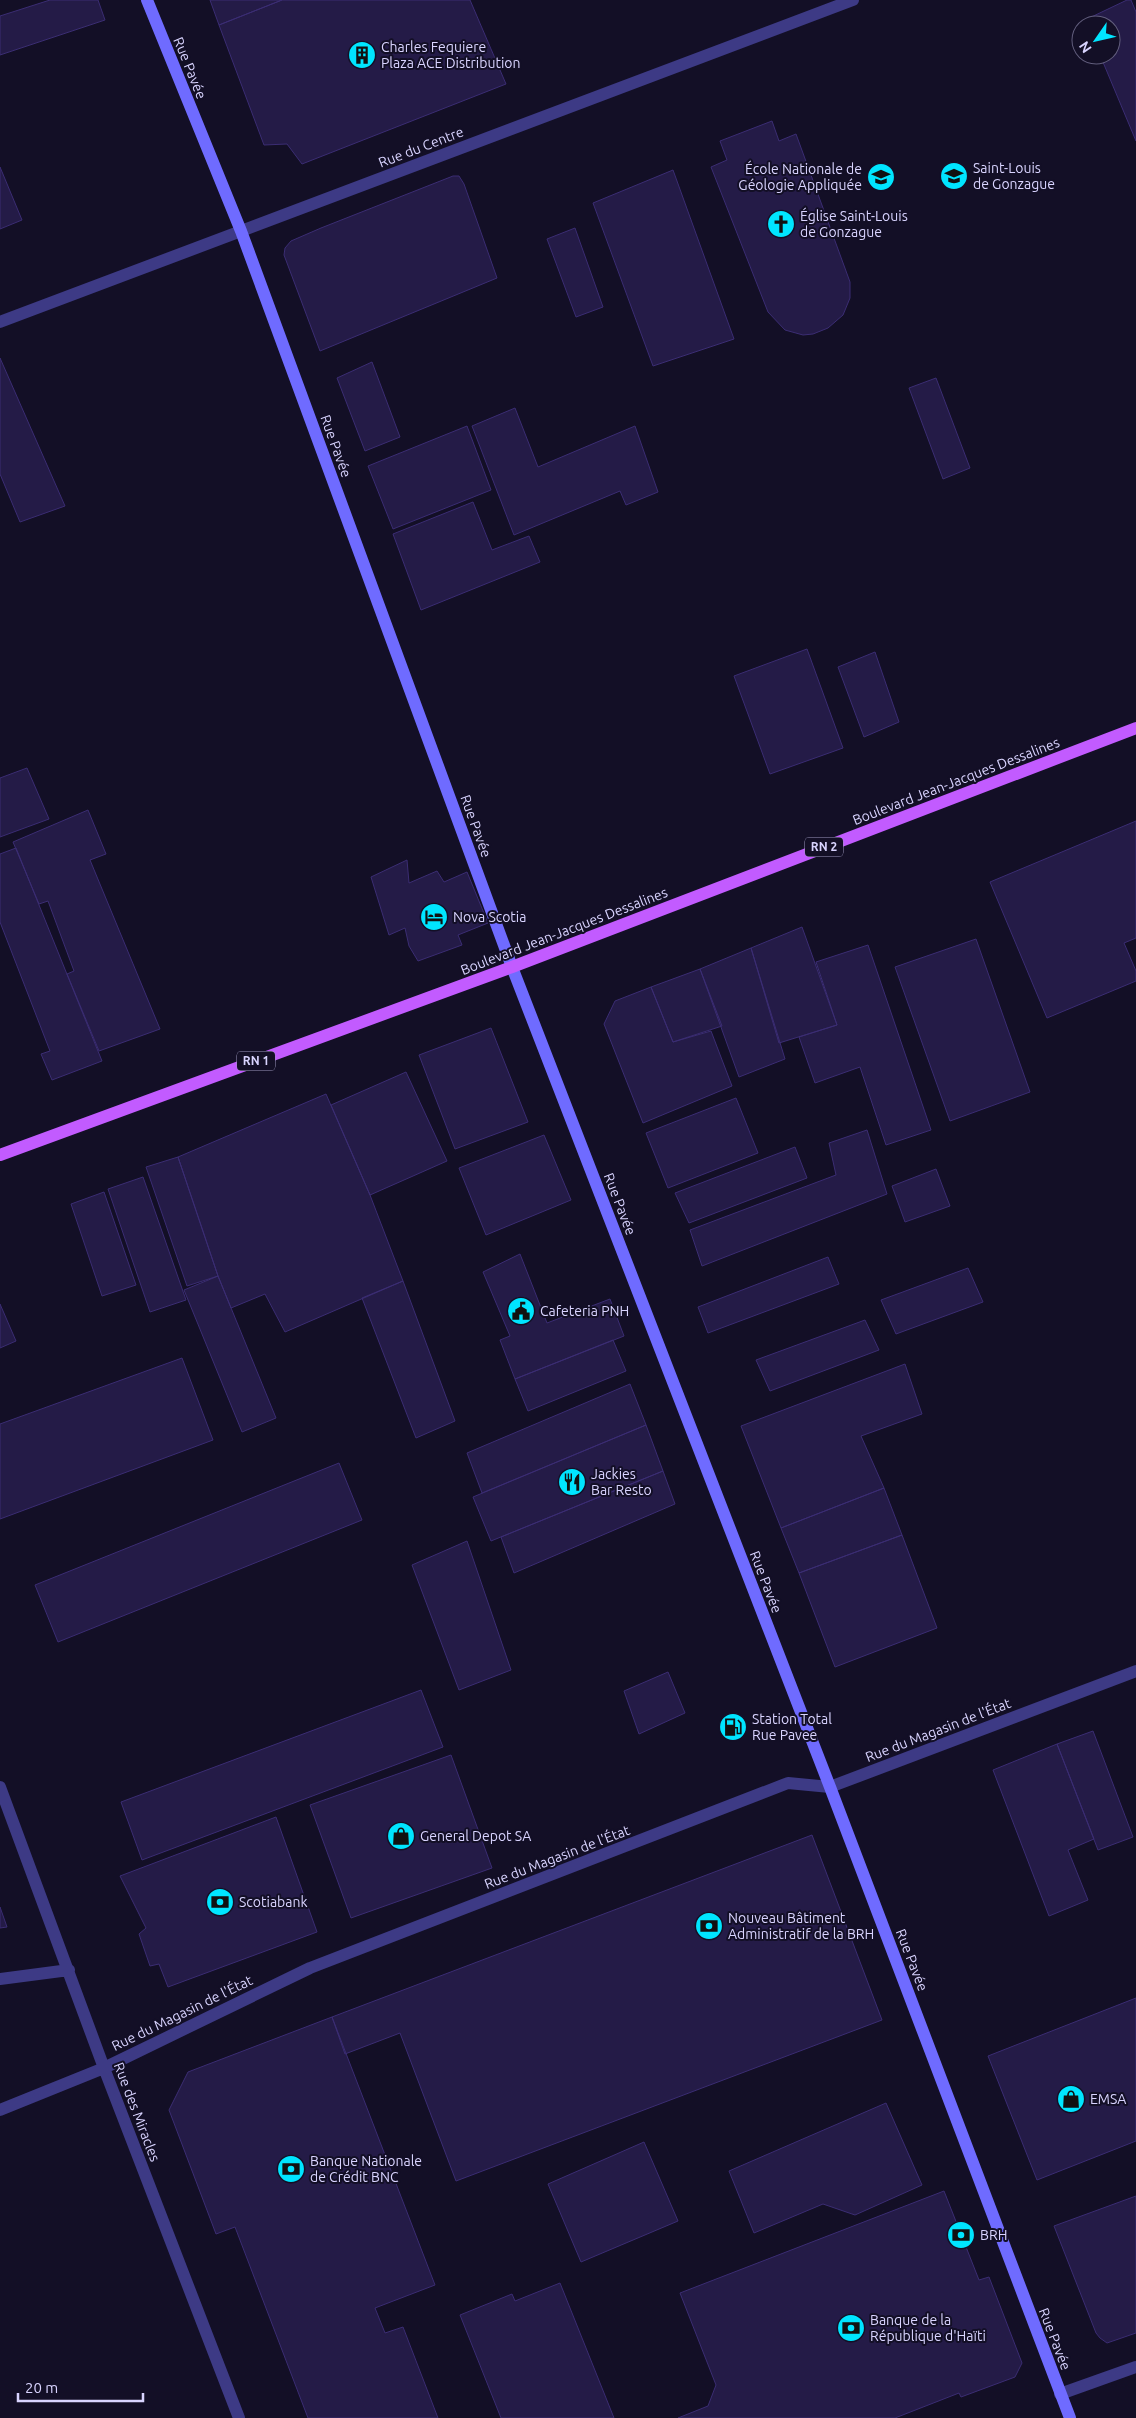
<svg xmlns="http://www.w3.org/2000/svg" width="1136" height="2418" font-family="Ubuntu,sans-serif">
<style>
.building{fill:#241b47;stroke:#3b2d73}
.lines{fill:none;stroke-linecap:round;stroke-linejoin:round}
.street{stroke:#3d3a85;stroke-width:12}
.secondary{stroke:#6f6bff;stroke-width:12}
.primary{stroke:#c25bff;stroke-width:12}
.labels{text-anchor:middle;stroke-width:4;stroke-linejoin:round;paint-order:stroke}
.shield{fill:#130f26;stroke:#9e99be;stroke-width:1}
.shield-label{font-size:12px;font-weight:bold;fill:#d9d4ff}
.poi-label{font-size:14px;fill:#d9d4ff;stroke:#130f26;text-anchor:start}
.street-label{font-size:14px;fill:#d9d4ff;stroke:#130f26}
</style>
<rect width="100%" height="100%" fill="#130f26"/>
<path class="building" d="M50,0H98L105,20L0,55V16Z
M210,0H282L219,25Z
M282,0H470L506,84L302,164L287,144L264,145L219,25Z
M1127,0H1131L1136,12V141L1100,55H1111V25H1088L1085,20Z
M772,121L779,141L796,134L850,282V298L843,315L828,328L813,334L803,335L785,330L768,312L711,167L727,160L720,141Z
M0,167L22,220L0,229Z
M673,170L734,339L653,366L593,203Z
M453,176H459L464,184L497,278L320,351L284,255L285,248L291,241L321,228Z
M575,228L603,307L576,317L547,239Z
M0,358L65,506L20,522L0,474Z
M372,362L400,437L365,451L337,378Z
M936,378L970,468L943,479L909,388Z
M515,408L538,467L635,426L658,492L626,505L620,491L514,535L472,426Z
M467,426L491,490L393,529L368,466Z
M473,502L492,550L529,536L540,562L421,610L393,534Z
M807,649L843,748L770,774L734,676Z
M875,652L899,722L864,737L838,667Z
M27,768L49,819L0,837V778Z
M88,810L106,854L90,860L160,1029L99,1051L67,974L74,971L48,901L39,904L13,842Z
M1136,821V938L1124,943L1136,971V981L1047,1018L990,882Z
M16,848L102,1061L52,1080L41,1054L50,1051L0,922V854Z
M407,860L409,883L437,871L444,882L467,872L488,923L458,935L462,945L418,961L409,946L405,928L389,935L371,877Z
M802,927L837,1025L779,1043L751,948Z
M976,939L1030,1092L950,1121L895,967Z
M868,945L931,1130L886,1145L860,1067L815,1083L799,1037L837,1025L816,962Z
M751,948L785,1059L739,1077L700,969Z
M700,969L722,1026L673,1042L651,987Z
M651,987L673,1042L711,1031L732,1086L643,1123L604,1024L615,1001Z
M491,1028L528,1122L455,1149L419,1055Z
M406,1072L447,1161L370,1195L331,1105Z
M326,1094L370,1195L403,1281L285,1332L265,1294L231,1308L218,1276L178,1157Z
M736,1098L758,1153L668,1188L646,1133Z
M867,1130L887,1194L702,1266L690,1230L836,1175L829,1143Z
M544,1135L571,1200L486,1235L459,1168Z
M795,1147L807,1178L689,1223L675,1193Z
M178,1157L218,1276L187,1286L146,1167Z
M936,1169L950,1206L905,1222L892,1186Z
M143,1177L186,1300L150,1312L108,1189Z
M104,1192L136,1285L102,1296L71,1204Z
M520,1254L547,1323L610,1299L624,1336L515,1379L500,1340L510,1336L483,1272Z
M828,1257L839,1284L708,1333L698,1307Z
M968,1268L983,1302L896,1334L881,1300Z
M218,1276L276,1418L242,1432L184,1290Z
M403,1281L455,1421L416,1438L362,1298Z
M0,1304L16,1341L0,1348Z
M865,1320L879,1350L770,1391L756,1360Z
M613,1340L626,1371L528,1411L515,1379Z
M182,1358L213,1440L0,1519V1424Z
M905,1364L922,1414L861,1436L884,1488L781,1528L741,1426Z
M630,1384L646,1425L482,1493L467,1453Z
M646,1425L663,1471L491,1541L473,1497Z
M339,1463L362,1520L58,1642L35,1585Z
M663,1471L675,1504L514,1573L501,1537Z
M884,1488L902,1535L799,1573L781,1528Z
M902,1535L937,1628L835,1667L799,1573Z
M467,1541L511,1670L459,1690L412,1565Z
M668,1672L685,1713L639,1734L624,1691Z
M421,1690L443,1747L142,1860L121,1802Z
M1093,1731L1133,1837L1098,1850L1057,1744Z
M1057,1744L1094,1839L1068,1850L1088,1900L1049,1916L993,1770Z
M451,1755L492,1868L351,1918L310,1805Z
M276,1817L317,1932L168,1987L159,1964L150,1966L139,1934L146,1928L120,1876Z
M812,1835L882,2020L456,2181L400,2033L345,2054L332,2017Z
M0,1907L7,1927L0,1928Z
M1136,1998V2141L1037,2180L988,2056Z
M332,2017L435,2285L375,2308L385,2333L403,2327L438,2418H308L235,2227L216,2234L169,2110L188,2072Z
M886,2103L922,2185L855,2215L823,2204L754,2233L729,2171Z
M644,2142L678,2221L581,2262L548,2184Z
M944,2191L979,2280L989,2277L1022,2363L1015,2377L961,2397L959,2393L895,2418H678L708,2406L716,2385L680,2293Z
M1136,2196V2333L1107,2343L1100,2338L1096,2333L1054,2226Z
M560,2283L614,2418H501L460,2315L512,2294L515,2301Z"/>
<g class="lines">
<path class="street" d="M0,322L853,0
M0,1787L104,2068L239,2418
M0,1979L69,1970
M0,2110L104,2068L310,1968L788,1783L830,1787L1136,1671
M1060,2394L1136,2367"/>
<path class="secondary" d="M147,0L241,231L512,967L830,1787L1070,2418"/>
<path class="primary" d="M0,1155L512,967L1136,728"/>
</g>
<defs>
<g id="building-disc" transform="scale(1.4375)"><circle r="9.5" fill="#00e5ff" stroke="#130f26"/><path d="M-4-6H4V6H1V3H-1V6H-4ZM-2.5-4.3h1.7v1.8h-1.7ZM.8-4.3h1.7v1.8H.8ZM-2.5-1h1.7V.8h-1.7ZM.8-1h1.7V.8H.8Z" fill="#111"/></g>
<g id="university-disc" transform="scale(1.4375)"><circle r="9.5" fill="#00e5ff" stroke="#130f26"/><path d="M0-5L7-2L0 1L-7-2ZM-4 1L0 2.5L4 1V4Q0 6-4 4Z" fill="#111"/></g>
<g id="church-disc" transform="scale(1.4375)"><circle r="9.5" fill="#00e5ff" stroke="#130f26"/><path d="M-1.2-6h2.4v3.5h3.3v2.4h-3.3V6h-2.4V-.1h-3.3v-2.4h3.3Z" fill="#111"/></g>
<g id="hotel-disc" transform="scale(1.4375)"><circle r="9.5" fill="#00e5ff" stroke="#130f26"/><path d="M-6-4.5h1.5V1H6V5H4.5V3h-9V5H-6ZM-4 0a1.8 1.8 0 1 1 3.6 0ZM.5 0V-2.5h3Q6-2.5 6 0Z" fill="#111"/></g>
<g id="civic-disc" transform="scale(1.4375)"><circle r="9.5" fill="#00e5ff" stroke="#130f26"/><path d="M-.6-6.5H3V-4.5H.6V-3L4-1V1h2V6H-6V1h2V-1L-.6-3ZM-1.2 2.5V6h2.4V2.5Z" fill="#111"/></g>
<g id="restaurant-disc" transform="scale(1.4375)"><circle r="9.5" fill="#00e5ff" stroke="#130f26"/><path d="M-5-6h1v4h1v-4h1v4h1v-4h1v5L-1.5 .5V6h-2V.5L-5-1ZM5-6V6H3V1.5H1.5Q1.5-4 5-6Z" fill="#111"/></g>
<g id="fuel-disc" transform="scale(1.4375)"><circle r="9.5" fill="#00e5ff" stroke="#130f26"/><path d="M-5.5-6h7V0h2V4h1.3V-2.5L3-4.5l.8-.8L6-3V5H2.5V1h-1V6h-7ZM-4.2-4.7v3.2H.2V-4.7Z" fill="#111"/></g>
<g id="shop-disc" transform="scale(1.4375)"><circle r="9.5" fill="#00e5ff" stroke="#130f26"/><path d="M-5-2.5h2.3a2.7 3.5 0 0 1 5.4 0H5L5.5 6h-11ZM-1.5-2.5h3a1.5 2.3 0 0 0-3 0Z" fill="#111"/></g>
<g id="bank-disc" transform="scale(1.4375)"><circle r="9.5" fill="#00e5ff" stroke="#130f26"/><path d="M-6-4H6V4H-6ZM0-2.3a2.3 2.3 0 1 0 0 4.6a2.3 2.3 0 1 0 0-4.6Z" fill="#111"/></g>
</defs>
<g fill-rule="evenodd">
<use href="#building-disc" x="362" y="55"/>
<use href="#university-disc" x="954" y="176"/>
<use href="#university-disc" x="881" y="177"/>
<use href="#church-disc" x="781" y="224"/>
<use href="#hotel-disc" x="434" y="917"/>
<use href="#civic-disc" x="521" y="1311"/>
<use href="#restaurant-disc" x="572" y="1482"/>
<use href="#fuel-disc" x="733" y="1727"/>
<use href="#shop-disc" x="401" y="1836"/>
<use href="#bank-disc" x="220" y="1902"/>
<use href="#bank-disc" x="709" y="1926"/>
<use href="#shop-disc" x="1071" y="2099"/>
<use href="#bank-disc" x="291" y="2169"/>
<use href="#bank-disc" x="961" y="2235"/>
<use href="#bank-disc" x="851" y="2328"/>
</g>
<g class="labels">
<g class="shield">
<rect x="805" y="837.5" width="38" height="19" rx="4"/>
<rect x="237" y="1051.5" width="38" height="19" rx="4"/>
</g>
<g class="shield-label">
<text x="824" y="851">RN 2</text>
<text x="256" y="1065">RN 1</text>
</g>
<g class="poi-label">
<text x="381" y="52">Charles Fequiere<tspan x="381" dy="16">Plaza ACE Distribution</tspan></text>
<text x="973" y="173">Saint-Louis<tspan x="973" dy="16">de Gonzague</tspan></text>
<text x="862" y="174" text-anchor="end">École Nationale de<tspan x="862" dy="16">Géologie Appliquée</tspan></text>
<text x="800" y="221">Église Saint-Louis<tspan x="800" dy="16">de Gonzague</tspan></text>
<text x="453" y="922">Nova Scotia</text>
<text x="540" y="1316">Cafeteria PNH</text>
<text x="591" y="1479">Jackies<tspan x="591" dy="16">Bar Resto</tspan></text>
<text x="752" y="1724">Station Total<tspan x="752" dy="16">Rue Pavee</tspan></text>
<text x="420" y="1841">General Depot SA</text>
<text x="239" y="1907">Scotiabank</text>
<text x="728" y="1923">Nouveau Bâtiment<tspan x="728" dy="16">Administratif de la BRH</tspan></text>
<text x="1090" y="2104">EMSA</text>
<text x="310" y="2166">Banque Nationale<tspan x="310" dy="16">de Crédit BNC</tspan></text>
<text x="980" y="2240">BRH</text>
<text x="870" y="2325">Banque de la<tspan x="870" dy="16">République d'Haïti</tspan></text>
</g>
<g class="street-label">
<text transform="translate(190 68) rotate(68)" y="5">Rue Pavée</text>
<text transform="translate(421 147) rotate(-21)" y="5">Rue du Centre</text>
<text transform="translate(336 446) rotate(70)" y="5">Rue Pavée</text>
<text transform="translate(956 781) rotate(-21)" y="5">Boulevard Jean-Jacques Dessalines</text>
<text transform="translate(476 826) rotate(70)" y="5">Rue Pavée</text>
<text transform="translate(564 931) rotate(-21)" y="5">Boulevard Jean-Jacques Dessalines</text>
<text transform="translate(620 1204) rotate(69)" y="5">Rue Pavée</text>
<text transform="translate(766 1582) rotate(69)" y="5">Rue Pavée</text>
<text transform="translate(938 1730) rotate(-21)" y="5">Rue du Magasin de l'État</text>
<text transform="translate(557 1857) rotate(-21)" y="5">Rue du Magasin de l'État</text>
<text transform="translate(912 1960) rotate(69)" y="5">Rue Pavée</text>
<text transform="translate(182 2013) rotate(-26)" y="5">Rue du Magasin de l'État</text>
<text transform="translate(137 2112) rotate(69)" y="5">Rue des Miracles</text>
<text transform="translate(1055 2339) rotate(69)" y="5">Rue Pavée</text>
</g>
</g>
<g transform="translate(1096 40) rotate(236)"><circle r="24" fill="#130f26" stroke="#625e7d"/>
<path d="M0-4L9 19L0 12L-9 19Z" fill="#00e5ff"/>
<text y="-8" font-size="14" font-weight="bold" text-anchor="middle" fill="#d9d4ff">N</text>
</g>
<path d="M18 2393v8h125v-8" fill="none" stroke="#d9d4ff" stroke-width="2.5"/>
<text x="25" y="2393" font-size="15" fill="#d9d4ff" stroke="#130f26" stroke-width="4" paint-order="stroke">20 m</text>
</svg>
